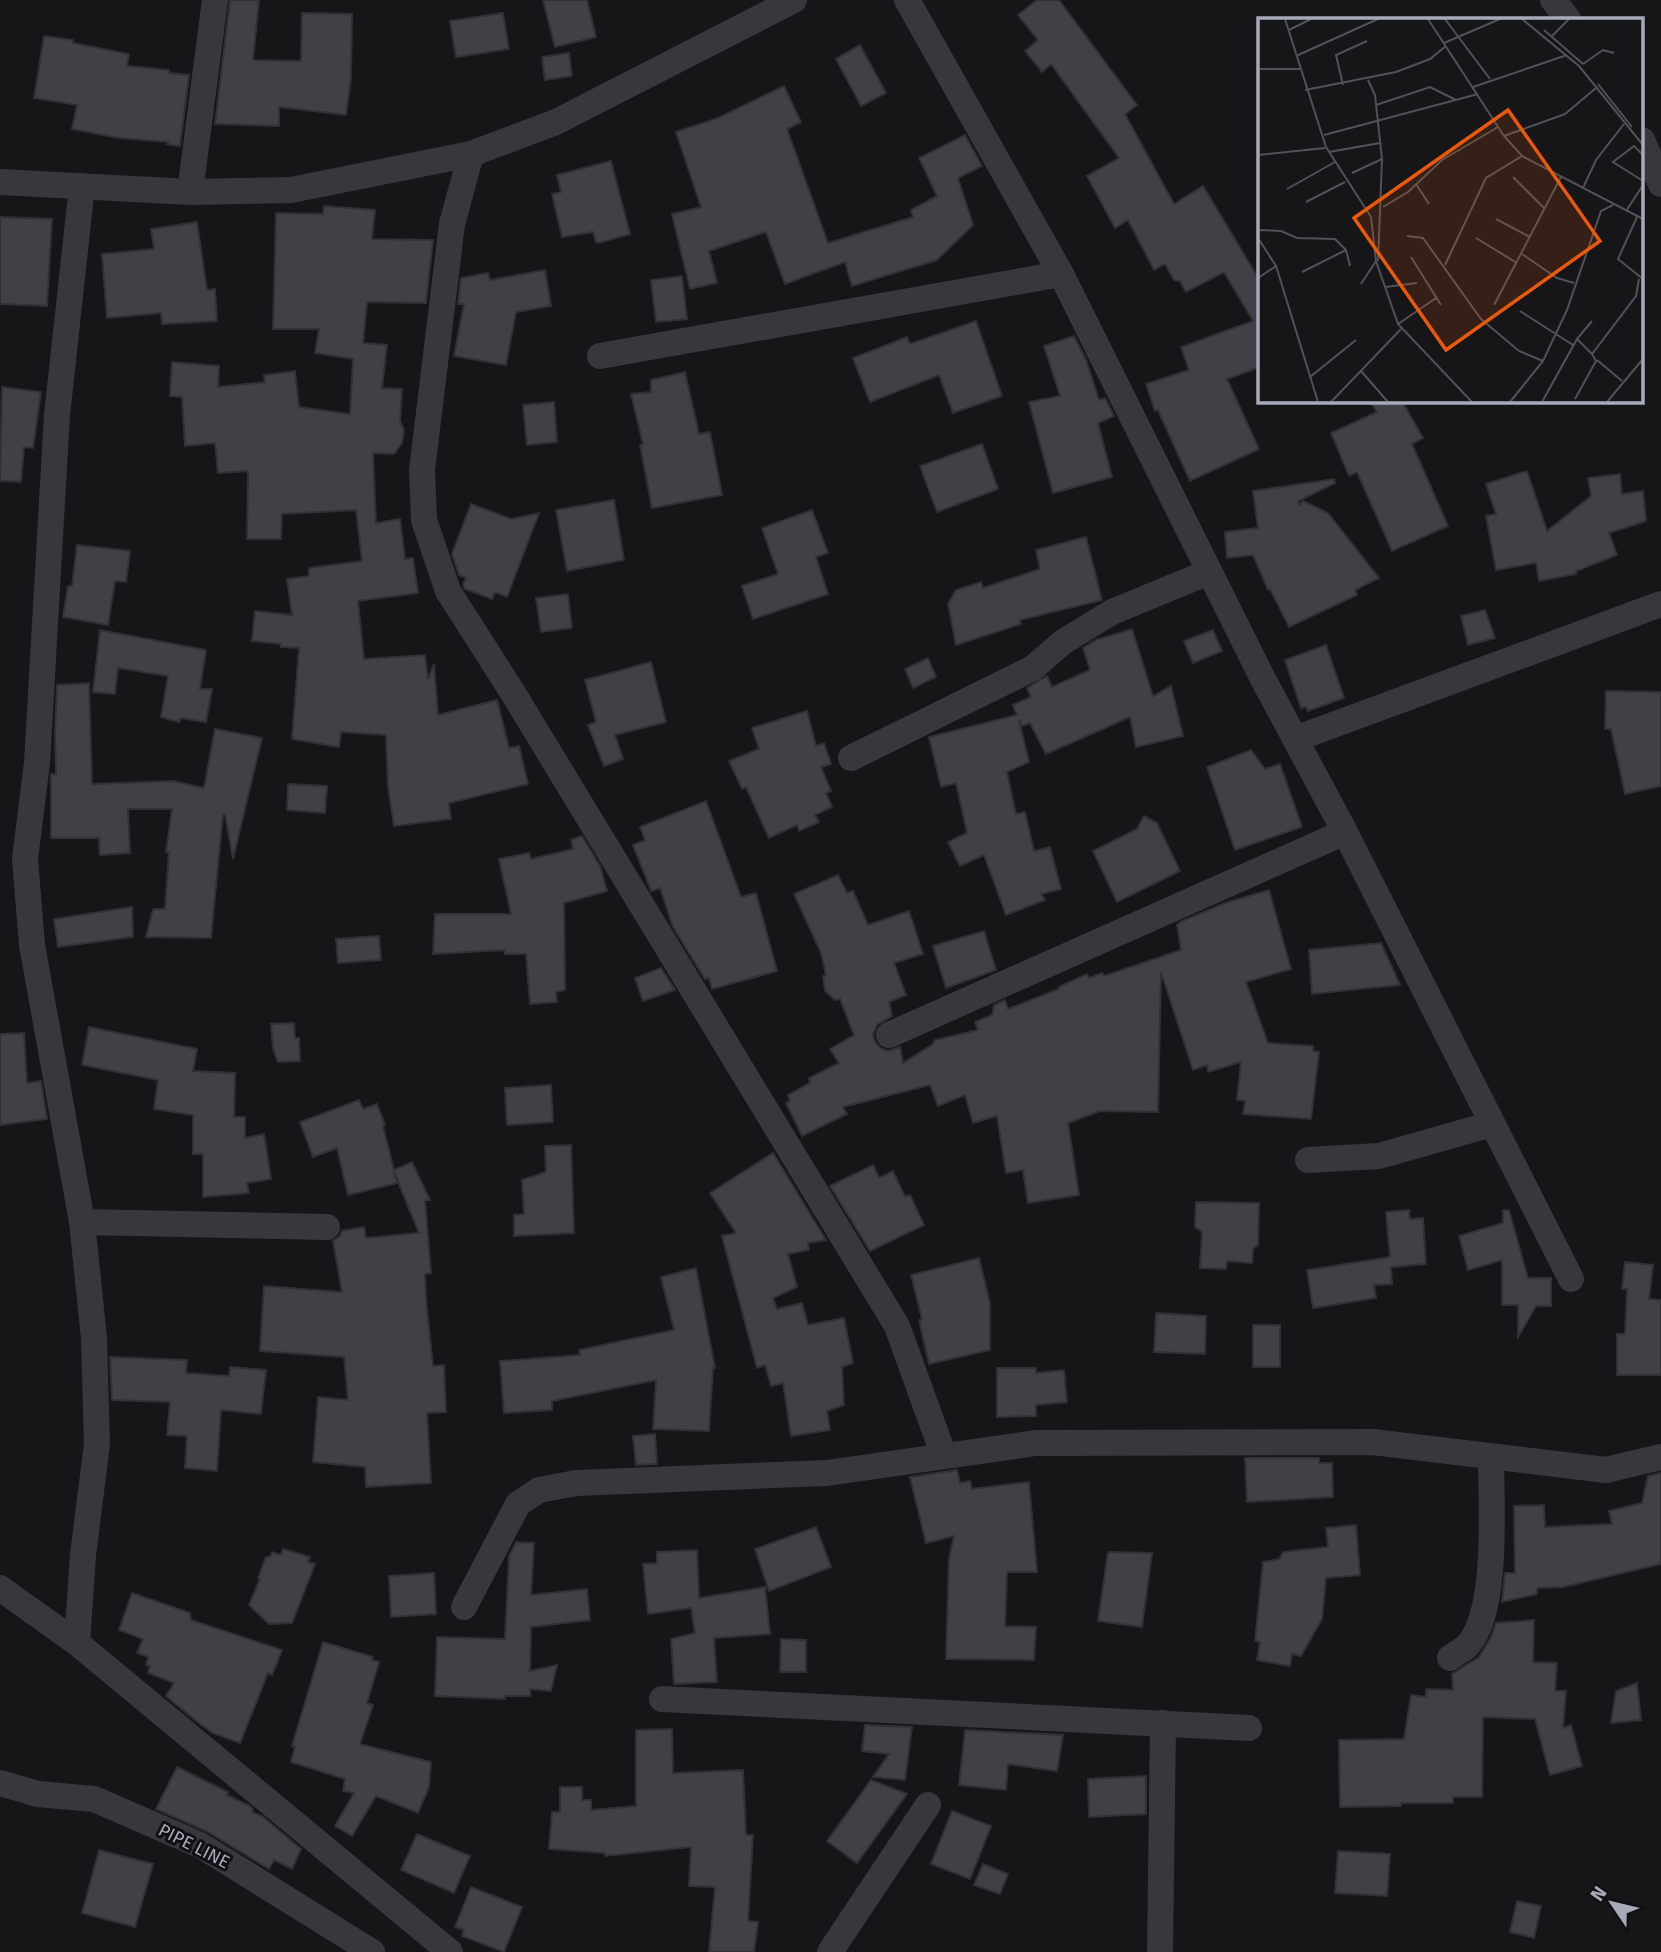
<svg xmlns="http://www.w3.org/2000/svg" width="1661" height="1952" font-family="'Fira Sans',sans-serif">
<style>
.building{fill:#404046;stroke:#313035;stroke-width:2}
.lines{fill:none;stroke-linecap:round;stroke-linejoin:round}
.minor{stroke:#37373e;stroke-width:26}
.labels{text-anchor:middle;stroke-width:6;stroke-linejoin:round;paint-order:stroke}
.street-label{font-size:18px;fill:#a7abb9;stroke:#111113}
.inset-road{fill:none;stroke:#505258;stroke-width:2}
.view{fill:#e8590c;fill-opacity:0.15;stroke:#e8590c;stroke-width:3.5}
.inset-edge{fill:none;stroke:#a7abb9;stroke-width:3.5}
</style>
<rect width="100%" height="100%" fill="#161618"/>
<path class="building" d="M230,0H259L253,60L301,61L302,13L352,14L351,78L346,115L279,107V126L215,124Z
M543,0H587L596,37L555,47Z
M1037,0H1059L1137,105L1125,114L1174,204L1203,186L1260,281V367L1227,379L1259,449L1190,481L1158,410L1155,411L1146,384L1189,370L1181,347L1253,321L1224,272L1186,292L1180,281L1174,280L1165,264L1154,270L1128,220L1115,228L1087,176L1119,158L1051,64L1042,72L1025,51L1038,40L1018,15Z
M503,13L509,49L456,57L450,21Z
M44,36L73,40V43L129,54L127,66L169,70V73L189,75L180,146L167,144L168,142L119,138L72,129L77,105L34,98Z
M860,45L886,93L861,106L836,59Z
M569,53L572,76L545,80L542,57Z
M784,86L801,122L787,129L828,243L913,217L911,210L937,196L919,158L965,135L982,166L958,178L973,225L937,260L852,286L845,262L785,284L766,232L709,251L717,283L690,289L672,214L701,207L676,132L718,118Z
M611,161L630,234L599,243L596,242L593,232L562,237L552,194L561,192L557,175Z
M324,206L375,210L372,239L433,240L426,303L367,302L363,343L387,345L382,388L402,389L400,421L404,430L402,443L394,454L373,453L376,523L400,519L405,559L413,558L418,593L358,601L364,659L425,655L428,679L434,664L438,715L497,700L509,748L519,746L528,784L449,803L451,819L394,826L388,787L386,735L341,732L339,747L292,739L299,648L281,647V644L252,641L255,611L292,615L287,579L309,576V568L362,561L356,510L282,514L281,539H247L248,471L218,473L215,443L185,446L182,397L170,396L172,362L219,366L218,387L265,382L264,375L295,371L299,407L350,414L353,359L315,353L319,329H273L276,213L323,214Z
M0,217L52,219L47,306L0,304Z
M197,222L207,290L215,289L217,321L162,324L161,313L107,318L102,254L154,249L151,229Z
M545,270L551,306L516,312L506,365L454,356L464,304H458L461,278L488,273L490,280Z
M682,276L687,319L656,322L651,280Z
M976,321L1002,396L953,413L939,375L870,402L853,358L907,337L910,344Z
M1074,336L1086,360L1099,400L1105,398L1114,416L1098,423L1112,477L1053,493L1029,402L1060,396L1044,346Z
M685,372L699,434L710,432L722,495L652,508L640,445L643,444L631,394L651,392V380Z
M2,387L41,392L33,448L24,447L21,482L0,481Z
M1370,401H1402L1423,438L1412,444L1448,526L1392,551L1357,472L1349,476L1331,433L1377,412Z
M554,402L557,442L527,445L523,405Z
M982,444L998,489L937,512L920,466Z
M1527,471L1547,531L1591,496L1588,478L1620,474L1622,494L1643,491L1646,521L1609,533L1617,555L1576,571V574L1539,581L1536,563L1496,570L1486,516L1496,514L1486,484Z
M1334,479L1335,483L1298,501L1299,505L1303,501L1328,513L1379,578L1355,590L1357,595L1289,627L1270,589L1268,590L1253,555L1227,558L1225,532L1258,528L1253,491Z
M614,500L624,560L567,571L556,510Z
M471,504L511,519L539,513L507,597L495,592L492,599L465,589L463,585L466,578L459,575L452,554Z
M812,510L828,553L816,557L828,594L753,619L742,586L778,574L762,528Z
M1086,537L1102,600L1020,620L1021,624L956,645L948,604L956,590L981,582L983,588L1040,569L1036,550Z
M77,545L130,551L126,582L115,581L108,625L63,617L68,586H72Z
M568,594L572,628L541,632L536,598Z
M1485,610L1495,638L1468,645L1461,616Z
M1132,629L1153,696L1171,686L1183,736L1136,747L1130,717L1046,754L1030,723L1022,726L1019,720L1029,762L1007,772L1016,814L1025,812L1034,851L1050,847L1061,889L1041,894L1045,900L1006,915L984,855L960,866L948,842L967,833L956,783L941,787L929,737L1017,715L1013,705L1031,697L1027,688L1047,676L1052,687L1090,670L1083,648L1096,640Z
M100,630L206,650L200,689H212L206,722L181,718L179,722L161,717L168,676L118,668L115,694L93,692Z
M1213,630L1222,651L1193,663L1184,641Z
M1326,645L1344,698L1308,711L1306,707L1301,708L1285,660Z
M928,658L936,677L913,688L905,669Z
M651,662L666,722L615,735L623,759L604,766L588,725L596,722L585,680Z
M89,683L92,784L173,781L204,788L215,729L262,738L233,859L225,814H223L211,938L146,937L153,909H165L169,852H166L172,809H128L130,853L100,855L99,838H51V774H56L55,733L57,685Z
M1606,691L1661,692V786L1625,794L1611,729H1605Z
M807,711L816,746L824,743L831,764L821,767L831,791L826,793L832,807L815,815L819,822L799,831L797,825L769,838L746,787L742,789L729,761L759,749L752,728Z
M1251,750L1265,769L1280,764L1302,827L1235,850L1207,767Z
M288,784L327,786L325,813L287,810Z
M706,801L741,897L756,893L777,971L712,989L709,978L705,979L673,927L660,888L651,891L650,888L633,845L645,840L640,827Z
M1144,816L1157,823L1180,871L1117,902L1093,851L1137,829Z
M582,836L600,866L607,891L564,903L565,990L556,992L557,1002L530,1004L526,954H505V950L433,954L435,914H511L499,859L529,853L531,859L573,849L571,840Z
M838,875L847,893L853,891L868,925L909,911L923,954L894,963L906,995L889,1002L892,1016L877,1025L873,1034L875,1042L880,1048L888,1051L900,1047L903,1063L933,1044L935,1040L978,1030L975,1022L992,1015L994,1005L1005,1000L1008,1009L1059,989V987L1087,974L1089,978L1102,973L1104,976L1181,950L1177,925L1180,922L1225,903L1269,890L1291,969L1246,982L1268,1043L1313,1046V1051L1319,1052L1311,1119L1243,1114L1245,1101L1237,1100L1241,1062L1208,1072L1207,1065L1193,1070L1161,972L1158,1112L1100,1111L1068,1123L1079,1195L1028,1203L1023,1170L1006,1173L997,1116L973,1123L965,1095L938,1106L930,1085L843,1107L847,1114L802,1136L786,1103L790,1101L788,1095L810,1083L809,1078L839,1063L830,1049L854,1035L840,999L835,1000L825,991L823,976L826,975L821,953L794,894Z
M132,907L133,937L58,947L54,919Z
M984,931L996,970L946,988L933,946Z
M379,936L381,960L338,963L336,939Z
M1381,943L1400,985L1312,994L1309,950Z
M661,968L675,990L643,1001L635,978Z
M294,1023L295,1038H299L300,1061L278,1062L273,1048L271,1024Z
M89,1027L197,1049L193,1071L235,1073L234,1117H245V1138L264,1134L271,1179L247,1183L249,1193L203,1197V1154H193V1115L154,1109L158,1080L82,1065Z
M24,1033L27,1083L41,1081L47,1119L0,1125V1034Z
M551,1085L553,1122L507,1125L505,1088Z
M359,1100L363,1109L377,1104L385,1125L383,1126L394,1170L412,1162L430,1200H425L431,1273L425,1274L426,1299L433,1366L444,1365L446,1412L427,1413L431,1483L366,1487L365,1467L313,1462L318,1397L348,1400L344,1357L260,1351L264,1286L342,1292L333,1241L340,1236L342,1231L364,1227L366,1238L419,1233L394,1172L397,1183L348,1195L337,1148L313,1157L300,1122Z
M571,1145L574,1233L514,1236V1215L524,1214L522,1180L546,1172L545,1146Z
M773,1153L826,1240L808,1243L809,1250L788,1254L797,1287L773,1298L777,1309L802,1303L808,1325L844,1318L853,1363L842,1367L844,1405L827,1411L830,1430L791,1436L783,1383L771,1386L765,1365L757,1368L722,1236L736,1233L710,1193Z
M873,1165L879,1178L893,1171L905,1197L910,1195L924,1225L870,1251L830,1186Z
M1196,1202L1259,1203L1258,1245L1253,1249L1252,1263L1227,1261L1226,1269L1200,1268L1202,1232L1195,1227Z
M1409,1210L1410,1219L1423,1218L1426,1264L1391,1267L1392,1284L1374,1285L1376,1298L1313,1308L1307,1270L1390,1257L1386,1212Z
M1503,1210H1509L1528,1278H1551V1306H1536L1518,1337V1305H1502V1260L1468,1270L1459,1236L1503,1223Z
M979,1258L990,1303V1350L929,1364L919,1320L922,1319L911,1275Z
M1625,1262L1653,1265L1649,1299L1661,1300V1375H1617V1334H1625L1627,1289H1622Z
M696,1268L715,1368H713L709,1431L653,1429L656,1380L552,1401V1410L504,1413L500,1361L580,1355L579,1350L674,1330L661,1277Z
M1156,1313L1206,1316L1205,1354L1154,1352Z
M1253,1325H1280V1367H1253Z
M110,1357L187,1360L186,1373L229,1376L230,1367L266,1370L261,1414L221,1410L217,1471L185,1468L187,1436L167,1435L170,1402L112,1400Z
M997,1368H1036V1373L1064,1370L1067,1402L1036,1405V1416L997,1417Z
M655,1434L657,1464L636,1465L633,1436Z
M1245,1458H1319V1463H1332L1333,1497L1247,1502Z
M957,1470L960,1483L970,1481L972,1489L1029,1482L1037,1572H1007L1005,1626L1036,1627L1034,1660L946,1659L949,1558L954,1536L926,1543L910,1477Z
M1661,1473V1564L1563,1587L1537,1588V1594L1502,1602L1505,1573H1515L1514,1506L1544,1505L1545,1527L1612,1524L1609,1511L1642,1503L1648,1476Z
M1356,1525L1360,1575L1326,1578L1322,1619L1301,1656L1292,1654L1290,1666L1257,1660L1260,1642L1255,1641L1263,1562L1279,1559L1283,1552L1328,1547L1326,1528Z
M816,1527L831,1567L769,1591L755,1549Z
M516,1542L534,1543L531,1595L587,1589L590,1620L531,1627L530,1671L557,1665L551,1691L530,1689V1696H505V1699L435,1696L437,1637L505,1639L509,1556Z
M283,1549L310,1557L308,1562L315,1564L292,1623L269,1624L249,1605L260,1579L258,1578L266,1557H270L272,1552L281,1555Z
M697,1550L699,1598L765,1587L770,1634L714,1638L717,1682L674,1684L671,1639L695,1633L691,1608L648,1614L643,1564L657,1563V1552Z
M1108,1552L1152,1553L1142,1627L1098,1621Z
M434,1573L436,1614L391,1617L389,1576Z
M132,1593L190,1613L191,1620L282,1650L272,1675L268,1673L240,1743L213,1733L200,1724L166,1696L174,1683L148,1673L150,1666L146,1665L148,1657L137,1653L143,1639L119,1630Z
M1534,1620L1533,1662L1557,1663L1555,1691H1566L1563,1728L1571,1725L1582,1766L1550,1775L1535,1719L1483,1717L1482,1797H1453V1803H1401V1806L1340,1807L1339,1740L1404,1739L1411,1695L1426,1697V1689L1453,1690L1452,1674L1479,1657L1491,1637L1496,1623Z
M781,1639L806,1640V1672H780Z
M323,1642L373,1657L372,1660L379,1662L367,1703L373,1705L360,1744L431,1762L429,1787L418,1813L376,1796L352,1836L335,1826L354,1793L343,1791L345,1779L291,1762L295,1747L292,1746Z
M1637,1683L1641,1720L1611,1723L1616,1691Z
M865,1725L912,1727L905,1780L873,1777L889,1754L862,1751Z
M672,1729L673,1773L743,1770L746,1835H753L748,1921L758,1922L754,1952H709L715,1887L689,1886L691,1847L605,1856V1853L549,1849L552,1812H560V1787H582V1800H591V1810L636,1806V1730Z
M965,1730L1063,1735L1057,1771L1008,1764L1006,1790L959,1785Z
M177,1767L228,1792L227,1795L250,1806L253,1809L252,1812L262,1816L301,1849L292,1869L274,1860L269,1869L208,1832L156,1809Z
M1146,1776V1814L1089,1817L1088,1779Z
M871,1780L907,1794L857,1863L827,1841Z
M952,1811L991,1826L970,1879L931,1864Z
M417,1834L470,1856L454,1893L401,1870Z
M99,1850L153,1864L135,1927L82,1913Z
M1338,1851L1390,1854L1387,1896L1335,1893Z
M983,1864L1008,1874L1000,1894L974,1885Z
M471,1887L522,1907L504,1952L462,1936L464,1930L455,1927Z
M1517,1901L1541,1906L1534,1938L1510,1932Z"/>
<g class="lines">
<path class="minor" d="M907,0L1061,274L1263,679L1345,832L1571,1279
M1553,0L1568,19
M1642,140L1661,184
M471,154L452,224L422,470L424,520L448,591L513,693L897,1326L944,1456
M0,182L190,192L291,190L471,154L556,122L794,0
M190,192L215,0
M600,356L1061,274
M1295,739L1661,604
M851,758L1033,668L1063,642L1112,612L1209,572
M889,1035L1345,832
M1308,1160L1379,1156L1492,1124
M82,1222L327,1227
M0,1588L77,1643L450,1952
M464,1607L518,1504L539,1490L576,1483L827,1473L1036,1443L1373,1442L1606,1470L1661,1457
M77,1643L83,1555L97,1444L94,1338L82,1222L32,945L25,859L37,763L57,415L82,186
M1450,1658C1455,1654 1463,1650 1468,1645C1499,1610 1491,1503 1491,1456
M662,1699L1249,1728
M0,1783L38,1794L94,1799L200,1845L372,1952
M830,1952L928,1805
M1160,1952L1163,1723"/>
</g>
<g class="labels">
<g class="street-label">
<text transform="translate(194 1846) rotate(27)" y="6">PIPE LINE</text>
</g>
</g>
<g transform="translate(1258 18)">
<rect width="385" height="385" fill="#161618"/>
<path class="inset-road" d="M27,1L68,129L113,199L118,243L140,306L214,384M170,1L246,118L264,138L385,201M187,1L232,61M264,1L321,48L385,127M31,12L53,1M286,12L325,46M294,18L311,1M186,25L242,1M38,38L120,1M325,46L345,32L356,35M0,51H43M110,62L117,77L124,141L120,243M340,66L374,109M85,67L78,37L109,23M215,69L309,37M47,72L138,54L172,41L188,28M118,87L172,69L198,82M66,117L220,76M246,118L307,96L338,70M71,134L122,125M0,137L67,130M385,137L376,128L355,144L385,163M94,155L124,141M255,159L287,191M158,166L171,186M325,170L338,142L366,106M29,171L77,144M48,184L87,164M125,189L150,174L184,142L240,109M368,193L385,167M379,199L360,241L385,261M238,201L272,219M0,212L23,213L39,220L77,221L88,232L92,248M149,218L165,220L223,301L261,333L285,343M0,220L18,248L60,384M218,220L259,245M264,236L299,260L316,265M153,239L183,287M187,247L228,160L264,138M44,254L88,232M0,260L18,248M103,266L118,243M127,269L159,265M236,287L303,159M262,293L315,327M140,306L178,280M319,321L334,303M339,342L364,363M103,353L130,384M52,359L98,322M317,381L338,343L334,336M73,384L143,311M252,384L285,343L309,292L343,193L355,187M284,384L319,321L334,336L378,278L381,261M349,384L385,341"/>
<path class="view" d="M250,92L342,223L188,332L96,200Z"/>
<rect width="385" height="385" class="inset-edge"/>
</g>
<g transform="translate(1612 1903) rotate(305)" stroke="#111113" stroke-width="5" paint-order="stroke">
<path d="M0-5L12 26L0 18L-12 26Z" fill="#a7abb9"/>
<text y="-10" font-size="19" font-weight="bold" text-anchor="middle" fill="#a7abb9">N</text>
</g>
</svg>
